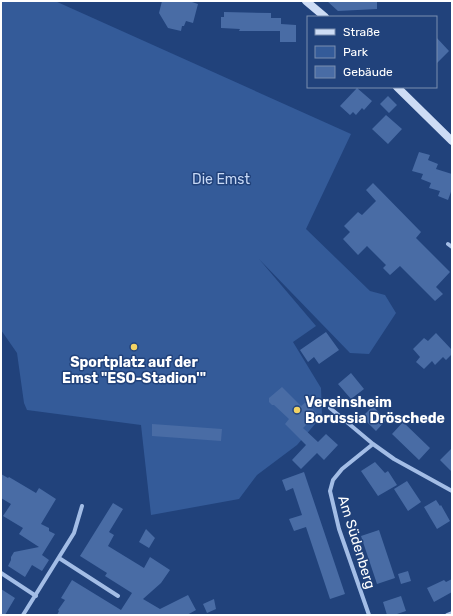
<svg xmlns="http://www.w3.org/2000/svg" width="453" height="616" font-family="Rubik,sans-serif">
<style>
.green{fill:#345b99}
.building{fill:#496ca5}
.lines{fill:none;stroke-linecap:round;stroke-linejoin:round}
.street{stroke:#a3bde6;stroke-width:4}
.secondary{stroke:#cddcf5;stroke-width:8}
.poi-dot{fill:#f3d364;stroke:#21427b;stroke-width:1.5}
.labels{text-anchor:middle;stroke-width:3;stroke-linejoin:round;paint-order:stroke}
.park-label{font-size:14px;fill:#c6d8f5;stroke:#21427b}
.poi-label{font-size:14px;font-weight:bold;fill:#fff;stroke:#21427b}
.street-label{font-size:14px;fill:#fff;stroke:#21427b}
</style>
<rect width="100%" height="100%" fill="#21427b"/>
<path class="green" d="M1,1H55L351,134L306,229L370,291L385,295L396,313L369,354L350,353L259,259L316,326L293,342L321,388L322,416L297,445L257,475L239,499L151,515L141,425L27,410L24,403L17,353L1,330Z"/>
<path class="building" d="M162,1H189L198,4L193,23L186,21L184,26H182L181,31L168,28L159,13Z
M327,1H377V9L338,11Z
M224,12L271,13V18H281V24L296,25V42H280V31H239L240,29L221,28V17H224Z
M436,37L449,51L436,64Z
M357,88L372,101L364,110L362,108L356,115L353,112L350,115L340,106Z
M388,96L397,105L389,113L380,104Z
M386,115L402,129L388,144L372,129Z
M419,152L430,155L428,160L438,164L436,169L452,174V189L448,200L438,196L440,191L429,188L431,183L421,179L423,174L412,171Z
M373,183L421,232L416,238L450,272L436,287L443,294L435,301L400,266L390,275L383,268L386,265L367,246L358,255L343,239L350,232L344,226L358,212L362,215L376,201L366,190Z
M326,332L339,350L319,364L314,357L308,362L300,350Z
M436,333L452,350V354L446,360L443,357L435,365L432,361L424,369L416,362L420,357L413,349L424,338L428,341Z
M351,373L364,389L351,399L338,384Z
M282,387L301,406L306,402L317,414L303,428L318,442L326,434L338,445L324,460L317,453L301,469L292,460L306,445L285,424L289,419L274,405H272L269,402V398Z
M373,406L386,420L376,431L362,417Z
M403,422L430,448L419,460L392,434Z
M152,424L222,429L221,441L152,436Z
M452,448V472L440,460Z
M375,462L385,473L388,471L397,485L378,496L361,471Z
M304,472L345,594L330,599L306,527L294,531L289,519L302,515L293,488L286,491L282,480Z
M1,474L8,478L9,477L36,493L39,488L56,499L41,524L49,528V531L55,534L42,555L49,560L42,571L32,565L25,577L8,566L11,560V557L14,552L39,547L19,534L23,528L3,516L11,504L1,498Z
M407,481L421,502L408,511L394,489Z
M436,500L440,506L441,505L450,521L437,529L424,507Z
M113,503L123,509L109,532L114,535L108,546L144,568L150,557L170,570L161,583L143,599L160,609L188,595L196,610L187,615H57L59,611L58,610L65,600L61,598L72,580L121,610L132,593L105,576L107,573L80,556Z
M146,529L155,538L149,548L139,542Z
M379,530L395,578L377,584L361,536Z
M408,571L411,581L401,584L398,574Z
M452,579V592L434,602L427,588L444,580L446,582Z
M1,589L15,598L5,615H1Z
M401,596L406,611L394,615H387L383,602Z
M214,599L216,609L207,613L203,604Z"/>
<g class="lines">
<path class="street" d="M448,244L452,247
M330,408L373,444L394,459L452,491
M59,558L118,596
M1,573L36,596
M23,615L74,533L82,506
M369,615L339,529L330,491L333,480L342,469L373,444
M447,615L452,613"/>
<path class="secondary" d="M306,1L325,17
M397,87L452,141"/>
</g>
<g class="poi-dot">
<circle cx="134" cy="347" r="4"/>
<circle cx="297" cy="410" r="4"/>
</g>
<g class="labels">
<g class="park-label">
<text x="221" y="184">Die Emst</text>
</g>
<g class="poi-label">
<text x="134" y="367">Sportplatz auf der<tspan x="134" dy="16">Emst "ESO-Stadion'"</tspan></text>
<text x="305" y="407" text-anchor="start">Vereinsheim<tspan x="305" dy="16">Borussia Dröschede</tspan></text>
</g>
<g class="street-label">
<text transform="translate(357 542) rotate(73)" y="5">Am Südenberg</text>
</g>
</g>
<rect width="453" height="616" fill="none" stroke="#ffffff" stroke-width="4"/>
<rect x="307" y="16" width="130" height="72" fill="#21427b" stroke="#7a8eb0"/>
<rect x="315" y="29" width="20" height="6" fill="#cddcf5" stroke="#7a8eb0"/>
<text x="343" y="36" font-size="12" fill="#ffffff">Straße</text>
<rect x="315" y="46" width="20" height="12" fill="#345b99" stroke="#7a8eb0"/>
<text x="343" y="56" font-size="12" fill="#ffffff">Park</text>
<rect x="315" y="66" width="20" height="12" fill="#496ca5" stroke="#7a8eb0"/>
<text x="343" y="76" font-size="12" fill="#ffffff">Gebäude</text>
</svg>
